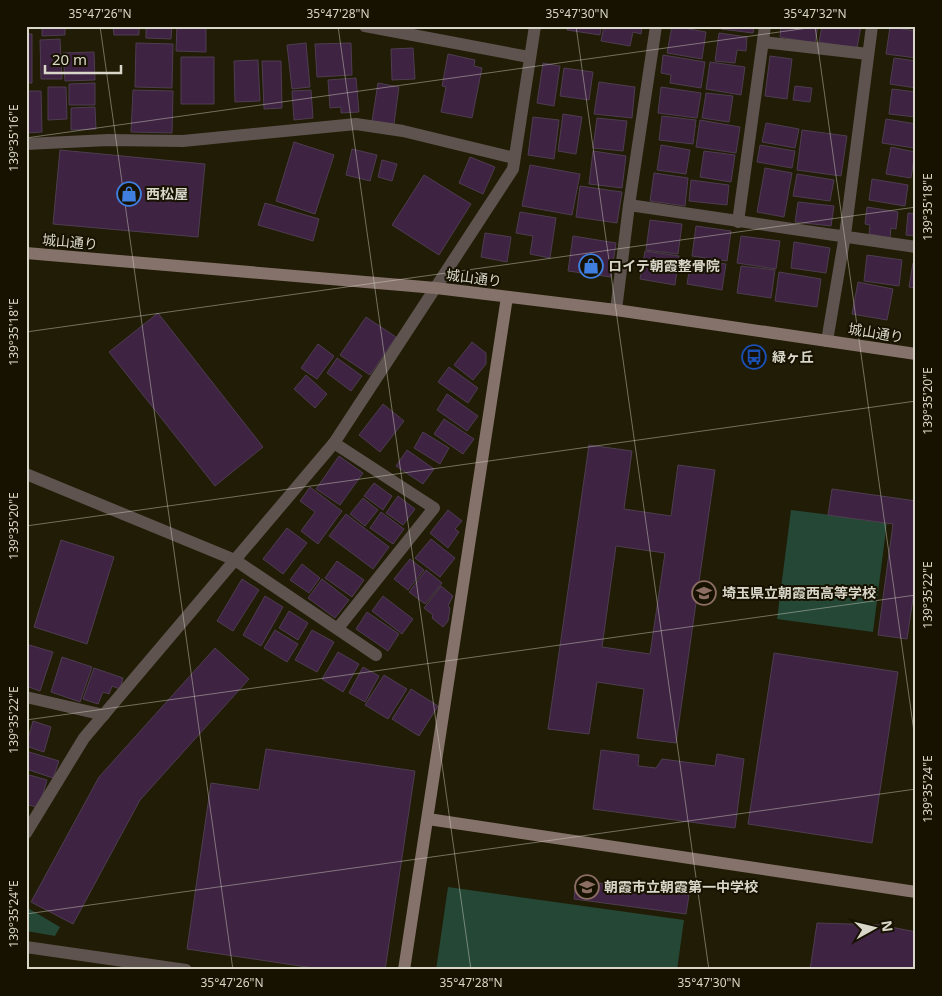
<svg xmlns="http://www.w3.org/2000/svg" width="942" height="996" font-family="'Noto Sans','Noto Sans JP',sans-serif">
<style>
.green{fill:#254736}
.building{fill:#3e2342;stroke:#4e3d50;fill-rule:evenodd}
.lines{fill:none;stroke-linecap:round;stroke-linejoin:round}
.lane{stroke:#5e534e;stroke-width:12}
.street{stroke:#5e534e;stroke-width:12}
.secondary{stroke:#85726a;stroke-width:12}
.ticks{fill:none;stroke:#d9d7c9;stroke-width:1;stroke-opacity:0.45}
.labels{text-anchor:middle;stroke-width:4;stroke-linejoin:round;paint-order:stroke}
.poi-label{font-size:14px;font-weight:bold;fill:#d9d7c9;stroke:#171200;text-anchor:start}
.street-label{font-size:14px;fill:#d9d7c9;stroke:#171200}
.neatline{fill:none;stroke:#d9d7c9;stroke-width:2}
.ticks-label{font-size:12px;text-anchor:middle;fill:#d9d7c9}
</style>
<rect width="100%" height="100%" fill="#201c05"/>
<path class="green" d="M791,510L887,522L873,632L777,619Z
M448,887L684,920L677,970H436Z
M26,907L60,927L55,936L26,931Z"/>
<path class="building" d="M42,26H65V35L42,36Z
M113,26H139V35H114Z
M146,26H172L171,39L146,38Z
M177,26H206V52L176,51Z
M567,26H601L600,35L567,30Z
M642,26L641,34L633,32L630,46L601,41L604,26Z
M672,26L706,32L702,59L667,53Z
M721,26H754L753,33L721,29Z
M781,26H818L815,43L780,37Z
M822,26H861L857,48L819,42Z
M890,27L916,31V58L886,54Z
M719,33L747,37L746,51L737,50L735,63L715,61Z
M26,34H32V83H26Z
M60,39L62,79H41L40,40Z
M136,43L173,44L172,88L135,87Z
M306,43L310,87L292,89L287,45Z
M351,43L352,75L317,77L315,44Z
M413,48L415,79L392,80L391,49Z
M94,52L95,80L65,81L63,53Z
M448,54L475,60L474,66L482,68L472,118L441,112L446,87L442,86Z
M663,55L705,62L701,88L670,83L671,75L661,73Z
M770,56L792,59L787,99L765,96Z
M181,57H214V104H181Z
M894,58L916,61V88L890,84Z
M258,60L260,101L235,102L234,61Z
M262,61H281L282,108L264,109Z
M710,62L745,67L741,95L706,89Z
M543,63L560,66L554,106L537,103Z
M564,68L593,72L589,100L560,96Z
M356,78L359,112L341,113V107L330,108L328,80Z
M599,82L635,87L632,118L594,114Z
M95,83V105H69V84Z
M378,83L399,87L394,124L372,121Z
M795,86L812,88L810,102L793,100Z
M48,87H66L67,119L48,120Z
M661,87L701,93L697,118L658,113Z
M892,89L916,92V117L889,114Z
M133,90L173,91L172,133L131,132Z
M311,90L313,118L294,120L292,91Z
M26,91H41L42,132L26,133Z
M706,93L733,96L729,122L702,118Z
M95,107L96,129L71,130V108Z
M563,114L582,117L576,154L558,151Z
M662,116L696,120L693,144L659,140Z
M533,117L559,120L554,159L528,155Z
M597,118L627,121L623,151L593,148Z
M886,119L916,124L914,148L882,143Z
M700,120L740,127L736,153L696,147Z
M766,123L799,129L795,148L762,142Z
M802,130L847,136L841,176L797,170Z
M294,142L334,155L315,214L276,201Z
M661,145L690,150L686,174L657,170Z
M760,145L795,151L792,168L757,162Z
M891,147L915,152L911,178L886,174Z
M352,149L377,155L370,181L346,175Z
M60,150L205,164L198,237L53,224Z
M593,151L626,156L622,188L589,184Z
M704,151L735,155L731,182L700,177Z
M470,157L495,167L483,194L459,183Z
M382,160L397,164L392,181L378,177Z
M530,165L580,174L572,215L522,206Z
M765,168L792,173L784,217L757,212Z
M654,173L688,178L685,206L650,201Z
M797,174L834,180L830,201L793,196Z
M424,175L471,204L439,255L392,225Z
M872,179L908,185L905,206L869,200Z
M691,180L729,185L727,205L689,201Z
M580,186L622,192L617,223L576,217Z
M798,202L834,206L831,226L795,222Z
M265,203L319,219L313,241L258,225Z
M867,207L898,212L896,229L891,228L890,238L869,234L870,225L865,224Z
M520,212L556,218L550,258L530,254L533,236L516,233Z
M908,213L916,214V236L906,235Z
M650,220L682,224L678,254L646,250Z
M696,226L731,231L727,261L692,256Z
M485,233L511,237L507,262L481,257Z
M573,236L616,243L611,277L568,271Z
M741,236L780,241L776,269L737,263Z
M794,242L830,248L826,273L791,268Z
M645,251L679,256L675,285L640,279Z
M867,255L902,260L899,286L864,281Z
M691,260L726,264L722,290L687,284Z
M913,263L916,264V288L909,287Z
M741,266L775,270L771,298L737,293Z
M779,272L821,279L817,307L775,301Z
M858,282L893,289L887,320L852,314Z
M158,313L263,447L215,486L109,352Z
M366,317L396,337L370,375L340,355Z
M472,342L486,353V364L473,380L454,365Z
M318,344L334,356L317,379L301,368Z
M337,358L362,376L351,391L327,373Z
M449,367L478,388L468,403L438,382Z
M306,375L327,394L315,408L294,389Z
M447,394L478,416L467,431L437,410Z
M383,404L404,421L380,452L359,435Z
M444,419L474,439L463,454L434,434Z
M423,432L449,448L440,464L414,448Z
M589,445L632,451L624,509L671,516L678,465L715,470L676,743L637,738L644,689L597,682L589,734L548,729ZM616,546L665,553L650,654L602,647Z
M407,450L434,469L423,484L396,466Z
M339,456L363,473L340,505L316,489Z
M374,483L392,496L383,510L364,496Z
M310,487L342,511L318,544L301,531L315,512L300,501Z
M832,489L916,501V578L907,639L878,635L893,524L828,515Z
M398,496L415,509L403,525L386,513Z
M363,498L378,510L365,526L350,514Z
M448,510L462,521L455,529L459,532L448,548L430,533Z
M381,512L404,529L393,544L370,528Z
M346,514L389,547L373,569L329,536Z
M287,528L307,543L283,574L263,559Z
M431,539L455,558L440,577L415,558Z
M61,540L114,557L87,644L34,627Z
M410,559L424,570L408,590L394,579Z
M337,561L364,580L352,597L325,578Z
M302,564L320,578L309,593L290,580Z
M426,570L442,583L425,604L409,592Z
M242,579L259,590L233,631L217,621Z
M322,579L349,600L335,618L308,598Z
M441,586L453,596L448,606L450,608L448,621L443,627L432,618L433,615L424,608Z
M265,596L283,607L261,646L243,635Z
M383,596L413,619L402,634L372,611Z
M289,611L308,623L298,640L279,628Z
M367,612L399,634L388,651L356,629Z
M275,630L298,644L287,662L264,648Z
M312,630L334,642L317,672L295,660Z
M26,644L53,652L40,691L26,686Z
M215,648L249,679L140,800L73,924L31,902L99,777Z
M338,652L359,664L343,692L322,679Z
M774,653L898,672L872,843L748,824Z
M62,657L92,667L80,702L51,692Z
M363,667L379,676L365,702L349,693Z
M94,668L123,678L120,689L112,686L109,694L103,692L98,704L83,699Z
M384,675L407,689L388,719L365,705Z
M411,689L438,706L419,736L392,719Z
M33,721L51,727L44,752L26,746Z
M266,749L415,771L385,970H327L187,949L211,783L259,790Z
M601,750L639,755L638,766L656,768L662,759L715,766L717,754L744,759L735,828L593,809Z
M26,751L59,761L53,778L26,769Z
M26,774L47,780L39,808L26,804Z
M576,880L689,895L686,914L574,899Z
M817,923L881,925L916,932V970H810Z"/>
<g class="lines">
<path class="lane" d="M763,42L868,54
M26,144L108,140L183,141L356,124L403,131L514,158
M738,222L765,26
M334,443L434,508L338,628
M26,474L235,560L376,655
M26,697L104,715"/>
<path class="street" d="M365,26L529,57
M629,205L916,247
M616,310L629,205L656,26
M827,341L845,235L872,26
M26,833L84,738L334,443L513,169L535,26
M26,947L186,970"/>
<path class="secondary" d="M26,253L436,288L616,310L916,354
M428,819L916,892
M404,970L507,297"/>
</g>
<path class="ticks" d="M100,26L233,970M338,26L471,970M576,26L709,970M815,26L916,746M26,138L822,26M26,332L916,207M26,526L916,401M26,720L916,595M26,914L916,789"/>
<defs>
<g id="shop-ring" transform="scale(1.25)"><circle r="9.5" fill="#171200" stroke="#3f7fe0" stroke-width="1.5"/><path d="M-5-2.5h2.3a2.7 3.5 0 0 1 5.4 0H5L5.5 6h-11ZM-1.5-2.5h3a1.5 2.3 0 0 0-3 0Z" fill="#3f7fe0"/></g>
<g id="bus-ring" transform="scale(1.25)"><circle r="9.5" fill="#171200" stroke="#1a4fb4" stroke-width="1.5"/><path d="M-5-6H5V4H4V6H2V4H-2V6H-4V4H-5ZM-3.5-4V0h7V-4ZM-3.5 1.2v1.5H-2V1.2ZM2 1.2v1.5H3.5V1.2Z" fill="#1a4fb4"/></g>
<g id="school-ring" transform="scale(1.25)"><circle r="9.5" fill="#171200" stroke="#8d6e63" stroke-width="1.5"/><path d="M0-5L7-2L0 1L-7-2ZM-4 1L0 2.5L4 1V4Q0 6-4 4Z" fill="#8d6e63"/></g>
</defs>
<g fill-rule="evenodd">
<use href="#shop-ring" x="129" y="194"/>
<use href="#shop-ring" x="591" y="266"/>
<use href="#bus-ring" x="754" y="357"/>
<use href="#school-ring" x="704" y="593"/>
<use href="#school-ring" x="587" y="887"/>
</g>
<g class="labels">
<g class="poi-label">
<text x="146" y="199">西松屋</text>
<text x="608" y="271">ロイテ朝霞整骨院</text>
<text x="772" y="362">緑ヶ丘</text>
<text x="722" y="598">埼玉県立朝霞西高等学校</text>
<text x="604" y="892">朝霞市立朝霞第一中学校</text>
</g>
<g class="street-label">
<text transform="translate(70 242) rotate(5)" y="5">城山通り</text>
<text transform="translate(474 278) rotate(7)" y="5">城山通り</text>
<text transform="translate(876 333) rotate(9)" y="5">城山通り</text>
</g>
</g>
<rect width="942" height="996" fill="none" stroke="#171200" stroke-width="55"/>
<g transform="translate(874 928) rotate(82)" stroke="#171200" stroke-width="4" paint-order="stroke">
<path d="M0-4L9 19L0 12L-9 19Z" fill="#d9d7c9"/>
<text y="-8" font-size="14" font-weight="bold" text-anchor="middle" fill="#d9d7c9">N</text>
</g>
<path d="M45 65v8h76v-8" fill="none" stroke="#d9d7c9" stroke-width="2.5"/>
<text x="52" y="65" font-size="15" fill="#d9d7c9" stroke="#171200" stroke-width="4" paint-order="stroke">20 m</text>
<rect x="28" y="28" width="886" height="940" class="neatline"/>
<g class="ticks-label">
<text x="100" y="18">35°47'26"N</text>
<text x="338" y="18">35°47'28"N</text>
<text x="577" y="18">35°47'30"N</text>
<text x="815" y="18">35°47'32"N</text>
<text transform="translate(14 138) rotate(-90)" y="4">139°35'16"E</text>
<text transform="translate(928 207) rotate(-90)" y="4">139°35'18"E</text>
<text transform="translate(14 332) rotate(-90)" y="4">139°35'18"E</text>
<text transform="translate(928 401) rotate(-90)" y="4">139°35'20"E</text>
<text transform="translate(14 526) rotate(-90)" y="4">139°35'20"E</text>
<text transform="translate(928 595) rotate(-90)" y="4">139°35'22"E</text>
<text transform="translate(14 720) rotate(-90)" y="4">139°35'22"E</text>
<text transform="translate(928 789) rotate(-90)" y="4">139°35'24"E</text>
<text transform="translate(14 914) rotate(-90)" y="4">139°35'24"E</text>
<text x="232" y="987">35°47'26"N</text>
<text x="471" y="987">35°47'28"N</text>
<text x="709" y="987">35°47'30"N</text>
</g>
</svg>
